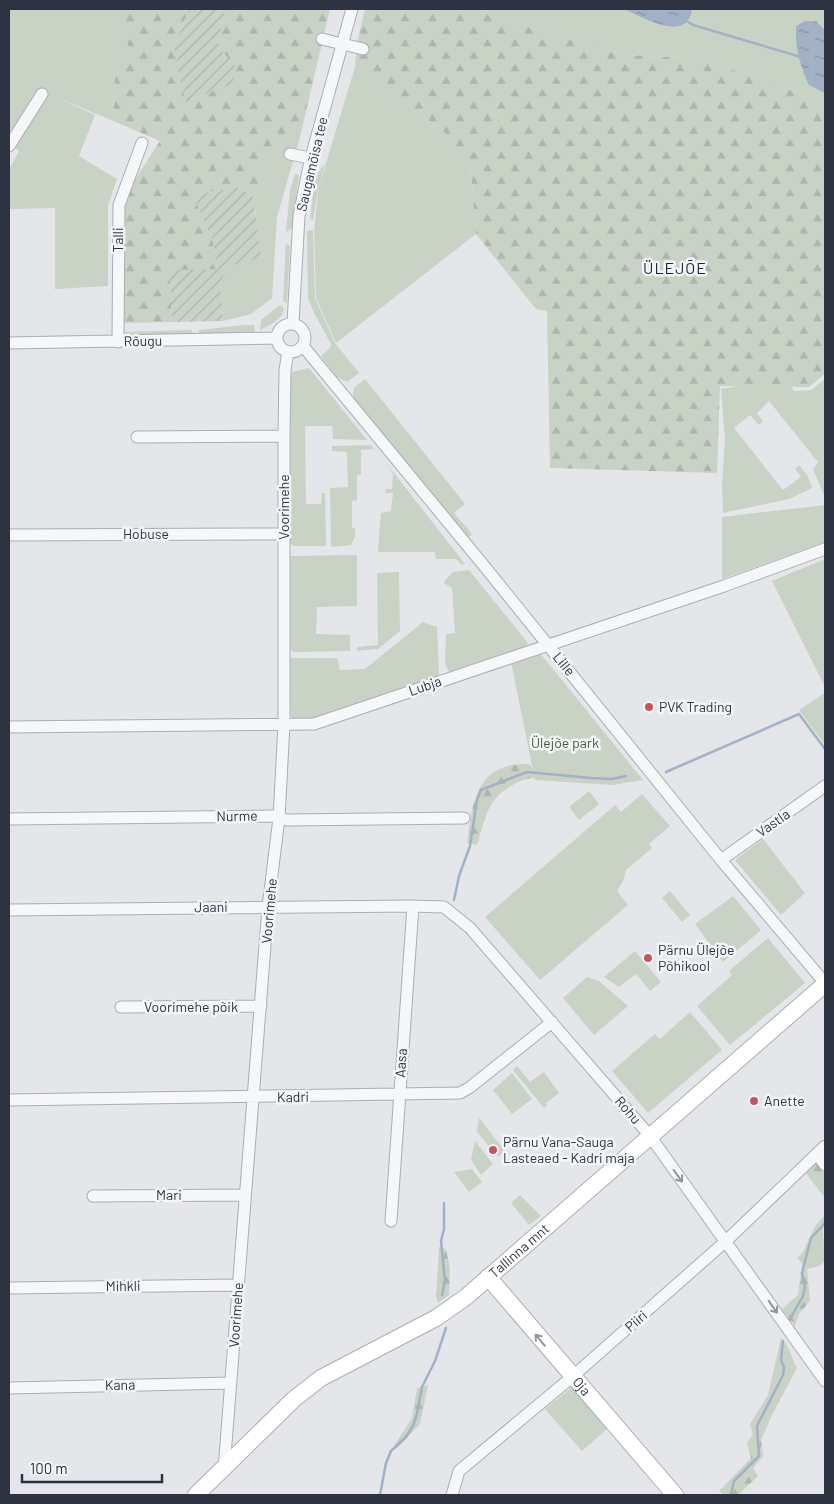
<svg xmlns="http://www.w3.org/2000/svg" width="834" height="1504" font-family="Barlow,sans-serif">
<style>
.green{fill:#c8d3c6}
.forest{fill:url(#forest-firs)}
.garden{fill:url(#garden-furrows)}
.water{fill:url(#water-ripples)}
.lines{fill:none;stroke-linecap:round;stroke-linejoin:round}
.stream{stroke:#a3b1c6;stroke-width:2.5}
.street-casing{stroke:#a9adb4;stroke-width:13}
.secondary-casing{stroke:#a9adb4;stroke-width:18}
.street{stroke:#f6f7f9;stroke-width:11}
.secondary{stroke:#fff;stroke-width:16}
.oneway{stroke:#92959d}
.oneway2{stroke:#9699a0}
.poi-dot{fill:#c0585e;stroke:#f3f5f8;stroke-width:2}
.labels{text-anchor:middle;stroke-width:5;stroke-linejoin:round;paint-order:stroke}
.street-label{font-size:14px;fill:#2d3341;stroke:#f3f5f8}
.poi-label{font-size:14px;fill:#2d3341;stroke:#f3f5f8;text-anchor:start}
.park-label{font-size:14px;fill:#3f5b3c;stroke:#f3f5f8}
.quarter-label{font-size:16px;letter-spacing:1px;fill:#1f2432;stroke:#f3f5f8}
</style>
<defs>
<pattern id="forest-firs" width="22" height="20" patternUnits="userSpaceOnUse" patternTransform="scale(1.25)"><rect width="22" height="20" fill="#c8d3c6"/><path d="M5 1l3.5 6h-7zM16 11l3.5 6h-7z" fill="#acb6ab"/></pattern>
<pattern id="garden-furrows" width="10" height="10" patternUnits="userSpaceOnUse" patternTransform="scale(1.25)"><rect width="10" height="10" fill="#c8d3c6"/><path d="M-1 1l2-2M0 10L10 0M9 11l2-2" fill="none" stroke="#acb6ab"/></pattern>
<pattern id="water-ripples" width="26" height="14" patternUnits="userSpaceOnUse" patternTransform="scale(1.25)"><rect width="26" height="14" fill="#a3b1c6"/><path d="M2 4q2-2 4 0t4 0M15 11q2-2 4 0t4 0" fill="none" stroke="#8591a2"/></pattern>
</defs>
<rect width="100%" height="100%" fill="#e4e6ea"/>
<path class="green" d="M9,9H107L122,32L132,54L115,65L113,121L56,97L95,115L79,156L117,179L108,206V286L55,289V208L9,209V170L19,151L9,142V83C11,78 9,20 9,9Z
M470,9H825V103L755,76L688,58L626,55Z
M355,67L444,132L471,171L476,234L336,343L316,298L314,231L319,184L313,220L310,219L315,177L325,163L320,183Z
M278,137H300L277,217L272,298L251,314L223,321L220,282L256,215L253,196Z
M295,174L299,175L292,228L286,232L290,190Z
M313,230L315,298L335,343L359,373L347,382L337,377L321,356L330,348L331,344L314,313L308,298L307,231Z
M286,243L290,246L287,303L283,301Z
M280,305L284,308C283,319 270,325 260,330L261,320Z
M243,325H254L255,331L236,336L199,335V330Z
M192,330V334L125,337L122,332Z
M309,368L367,440L333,439L332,426H305L306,504H321L322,493H325L326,546H294L290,543L289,389L292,372Z
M786,378L794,391L811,390L825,379V498L813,469L818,462L769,401L757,413L763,421L759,425L750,415L734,428L783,490L801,477L795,469L799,465L807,475L812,488L789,499L723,513L722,484L725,439L721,389Z
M365,379L465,504L454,513L472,534L469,537L464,534L353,397L354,388Z
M371,445L374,449L361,450V474L357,475V500L352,501V528H355V537L351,545L331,547L330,488L348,487L347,452L332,451V446Z
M387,464L465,564L462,565L456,559H436L435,552H378L381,513L391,511L393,493H385L386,489H392L393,474Z
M825,505V542L722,579V517Z
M357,555V606L317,607L316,634L350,635V651L294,652L290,650V556Z
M825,559V687L772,581Z
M469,570L528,643L526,646L449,672L445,664L446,634L455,633L452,588L444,583L445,580L453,572Z
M399,572L400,631L378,649L357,651V647L378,645L377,573Z
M423,622L437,627L439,673L437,678L315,719L295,721L291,717L289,658H337L340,670L365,669Z
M540,653L643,780L612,785L535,780L511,662Z
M825,693V745L799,710Z
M589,791L599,804L579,820L569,807Z
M642,794L670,826L649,844L652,848L626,870L623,881L617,891L628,905L540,980L485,917L615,805L621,812Z
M763,839L805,893L781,915L735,860Z
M670,891L690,915L682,922L662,898Z
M733,896L761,930L723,962L695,924Z
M768,938L805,983L730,1045L697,1006L732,975L729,971Z
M635,951L661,982L650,991L636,974L619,987L604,977Z
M587,977L599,981L628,1006L594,1035L563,998Z
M690,1012L722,1050L648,1113L612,1071L655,1034L660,1039Z
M517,1066L530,1082L544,1072L559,1093L546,1103L547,1106L544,1108L513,1070Z
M512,1073L532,1099L512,1114L493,1090Z
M479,1118L505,1151L498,1157L477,1132Z
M475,1141L493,1164L481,1175L471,1160Z
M472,1169L482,1182L469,1192L454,1172Z
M520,1195L541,1216L529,1225L511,1203Z
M825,1215L823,1231L825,1261L819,1266L807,1269L797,1258L803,1252L815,1226Z
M781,1338C790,1346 791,1357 797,1368L772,1415L761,1440L753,1435L750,1424L768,1395Z
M572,1387L608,1428L582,1451L545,1409Z"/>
<path class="forest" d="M107,9H189L174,47L237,68L218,47L225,9H330L300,137H278L253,196L237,187L194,195L213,242L218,270H170L172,322L124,323V210L134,181L160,141L113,121L115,65L132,54L122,32Z
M365,9H470L626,55L688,58L755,76L825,103V374L809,387L720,386L717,473L550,468L547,311L536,309L476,234L471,171L444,132L355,67L357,43Z
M529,764L541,777C522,777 501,789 491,805C484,816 481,833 477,845L467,843C471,815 473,776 505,767C512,764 521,764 529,764Z
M817,1162L825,1175V1198L805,1172L813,1163Z
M439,1247L446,1249L450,1268L449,1295L438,1303L436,1296Z
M802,1265L807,1269L810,1301L799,1314L795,1326L782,1309L798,1295Z
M428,1385L420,1424L397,1448L394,1446L412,1418L417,1388Z
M753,1435L761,1440L763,1456L753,1468L758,1476L738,1495H723L719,1491L751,1458L747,1443Z"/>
<path class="garden" d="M189,9H225L218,47L237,68L232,84L185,102L174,47Z
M237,187L253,196L261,257L230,266L220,282L223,321L172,322L170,270L217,269L213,242L193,195Z"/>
<path class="water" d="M623,9H692C687,45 642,16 623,9Z
M805,21H816L825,30V93L809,85C800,66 795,48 796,26Z"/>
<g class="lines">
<path class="stream" d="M685,20L693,25L801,57
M666,772L799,714L825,749
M454,900L459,876L470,846L477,800L481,790L527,772L591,778L612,779L626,776
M442,1295L445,1281L441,1241L444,1229V1203
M789,1321L803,1296L805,1287L802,1273L811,1238L825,1223
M380,1495L386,1463L391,1451L406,1437L413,1426L417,1414L422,1387L435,1361L446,1328
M731,1495L734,1481L759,1456L757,1426L783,1375L784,1367L781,1360L783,1341"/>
<g class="street-casing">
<path id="street" d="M322,39L363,49
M9,146L42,94
M290,154L310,158
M293,323L299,216L310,161L352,9
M277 338a14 14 0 1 1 28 0a14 14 0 1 1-28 0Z
M118,342L119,205L142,143
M9,343L276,338
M303,346L485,567L721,860L825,983
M137,437L284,436
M9,535L284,534
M9,727L314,724L724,586L825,549
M9,819L273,816L287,820L464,818
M721,860L825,786
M9,910L413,906L444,907L470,928L650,1136L825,1381
M121,1007L261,1006
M9,1100L460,1093L469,1088L552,1022
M817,1154L825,1165
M93,1196L245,1195
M391,1221L413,906
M9,1288L238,1285
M9,1388L231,1383
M224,1469L268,907L279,818L284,724V436L285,370L288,352
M452,1495L459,1471L572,1377L726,1241L825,1146"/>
</g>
<g class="secondary-casing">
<g id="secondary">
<path id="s1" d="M488,1277L675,1495"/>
<path id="s2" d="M196,1495L294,1399L321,1378L436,1318L466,1297L825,984"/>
</g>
</g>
<use href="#street" class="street"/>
<use href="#secondary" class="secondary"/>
</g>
<defs><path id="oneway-shaft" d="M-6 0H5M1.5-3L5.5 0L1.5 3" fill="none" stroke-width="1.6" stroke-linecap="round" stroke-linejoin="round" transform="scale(1.25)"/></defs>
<g class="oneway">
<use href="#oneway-shaft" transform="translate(678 1176) rotate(54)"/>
<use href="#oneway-shaft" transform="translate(773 1307) rotate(55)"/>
</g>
<use class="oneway2" href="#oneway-shaft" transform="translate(540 1340) rotate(-130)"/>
<g class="poi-dot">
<circle cx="649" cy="707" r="5"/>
<circle cx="648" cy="958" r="5"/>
<circle cx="754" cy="1101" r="5"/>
<circle cx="493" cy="1150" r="5"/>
</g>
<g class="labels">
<g class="street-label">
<text transform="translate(312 164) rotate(-77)" y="5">Saugamõisa tee</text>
<text transform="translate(118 240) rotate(-90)" y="5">Talli</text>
<text transform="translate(143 341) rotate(-1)" y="5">Rõugu</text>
<text transform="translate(284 507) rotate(-90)" y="5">Voorimehe</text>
<text x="146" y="539">Hobuse</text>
<text transform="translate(564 664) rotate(51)" y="5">Lille</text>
<text transform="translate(425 686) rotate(-19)" y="5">Lubja</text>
<text transform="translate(237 816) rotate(-1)" y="5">Nurme</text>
<text transform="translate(773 823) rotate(-35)" y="5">Vastla</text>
<text transform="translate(211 907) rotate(-1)" y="5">Jaani</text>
<text transform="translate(269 911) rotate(-85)" y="5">Voorimehe</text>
<text x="191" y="1012">Voorimehe põik</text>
<text transform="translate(401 1063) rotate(-86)" y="5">Aasa</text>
<text transform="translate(293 1097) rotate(-1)" y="5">Kadri</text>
<text transform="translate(628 1110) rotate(49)" y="5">Rohu</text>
<text x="169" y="1200">Mari</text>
<text dy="5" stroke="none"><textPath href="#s2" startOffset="408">Tallinna mnt</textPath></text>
<text transform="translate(123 1286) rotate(-1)" y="5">Mihkli</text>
<text transform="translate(236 1315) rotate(-86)" y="5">Voorimehe</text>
<text transform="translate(636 1321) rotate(-41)" y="5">Piiri</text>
<text transform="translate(120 1385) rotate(-1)" y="5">Kana</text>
<text dy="5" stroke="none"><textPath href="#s1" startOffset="144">Oja</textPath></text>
</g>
<g class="poi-label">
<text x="659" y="712">PVK Trading</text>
<text x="658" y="955">Pärnu Ülejõe<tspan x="658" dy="16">Põhikool</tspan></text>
<text x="764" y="1106">Anette</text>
<text x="503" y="1147">Pärnu Vana-Sauga<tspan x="503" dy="16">Lasteaed - Kadri maja</tspan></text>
</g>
<g class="park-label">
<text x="565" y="748">Ülejõe park</text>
</g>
<g class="quarter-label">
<text x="675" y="274">ÜLEJÕE</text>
</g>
</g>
<rect width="834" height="1504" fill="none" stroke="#2d3341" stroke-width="20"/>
<path d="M22 1474v8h140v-8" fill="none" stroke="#2d3341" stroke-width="2.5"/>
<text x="30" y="1474" font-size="15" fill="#2d3341" stroke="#f3f5f8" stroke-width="4" paint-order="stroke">100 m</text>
</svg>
